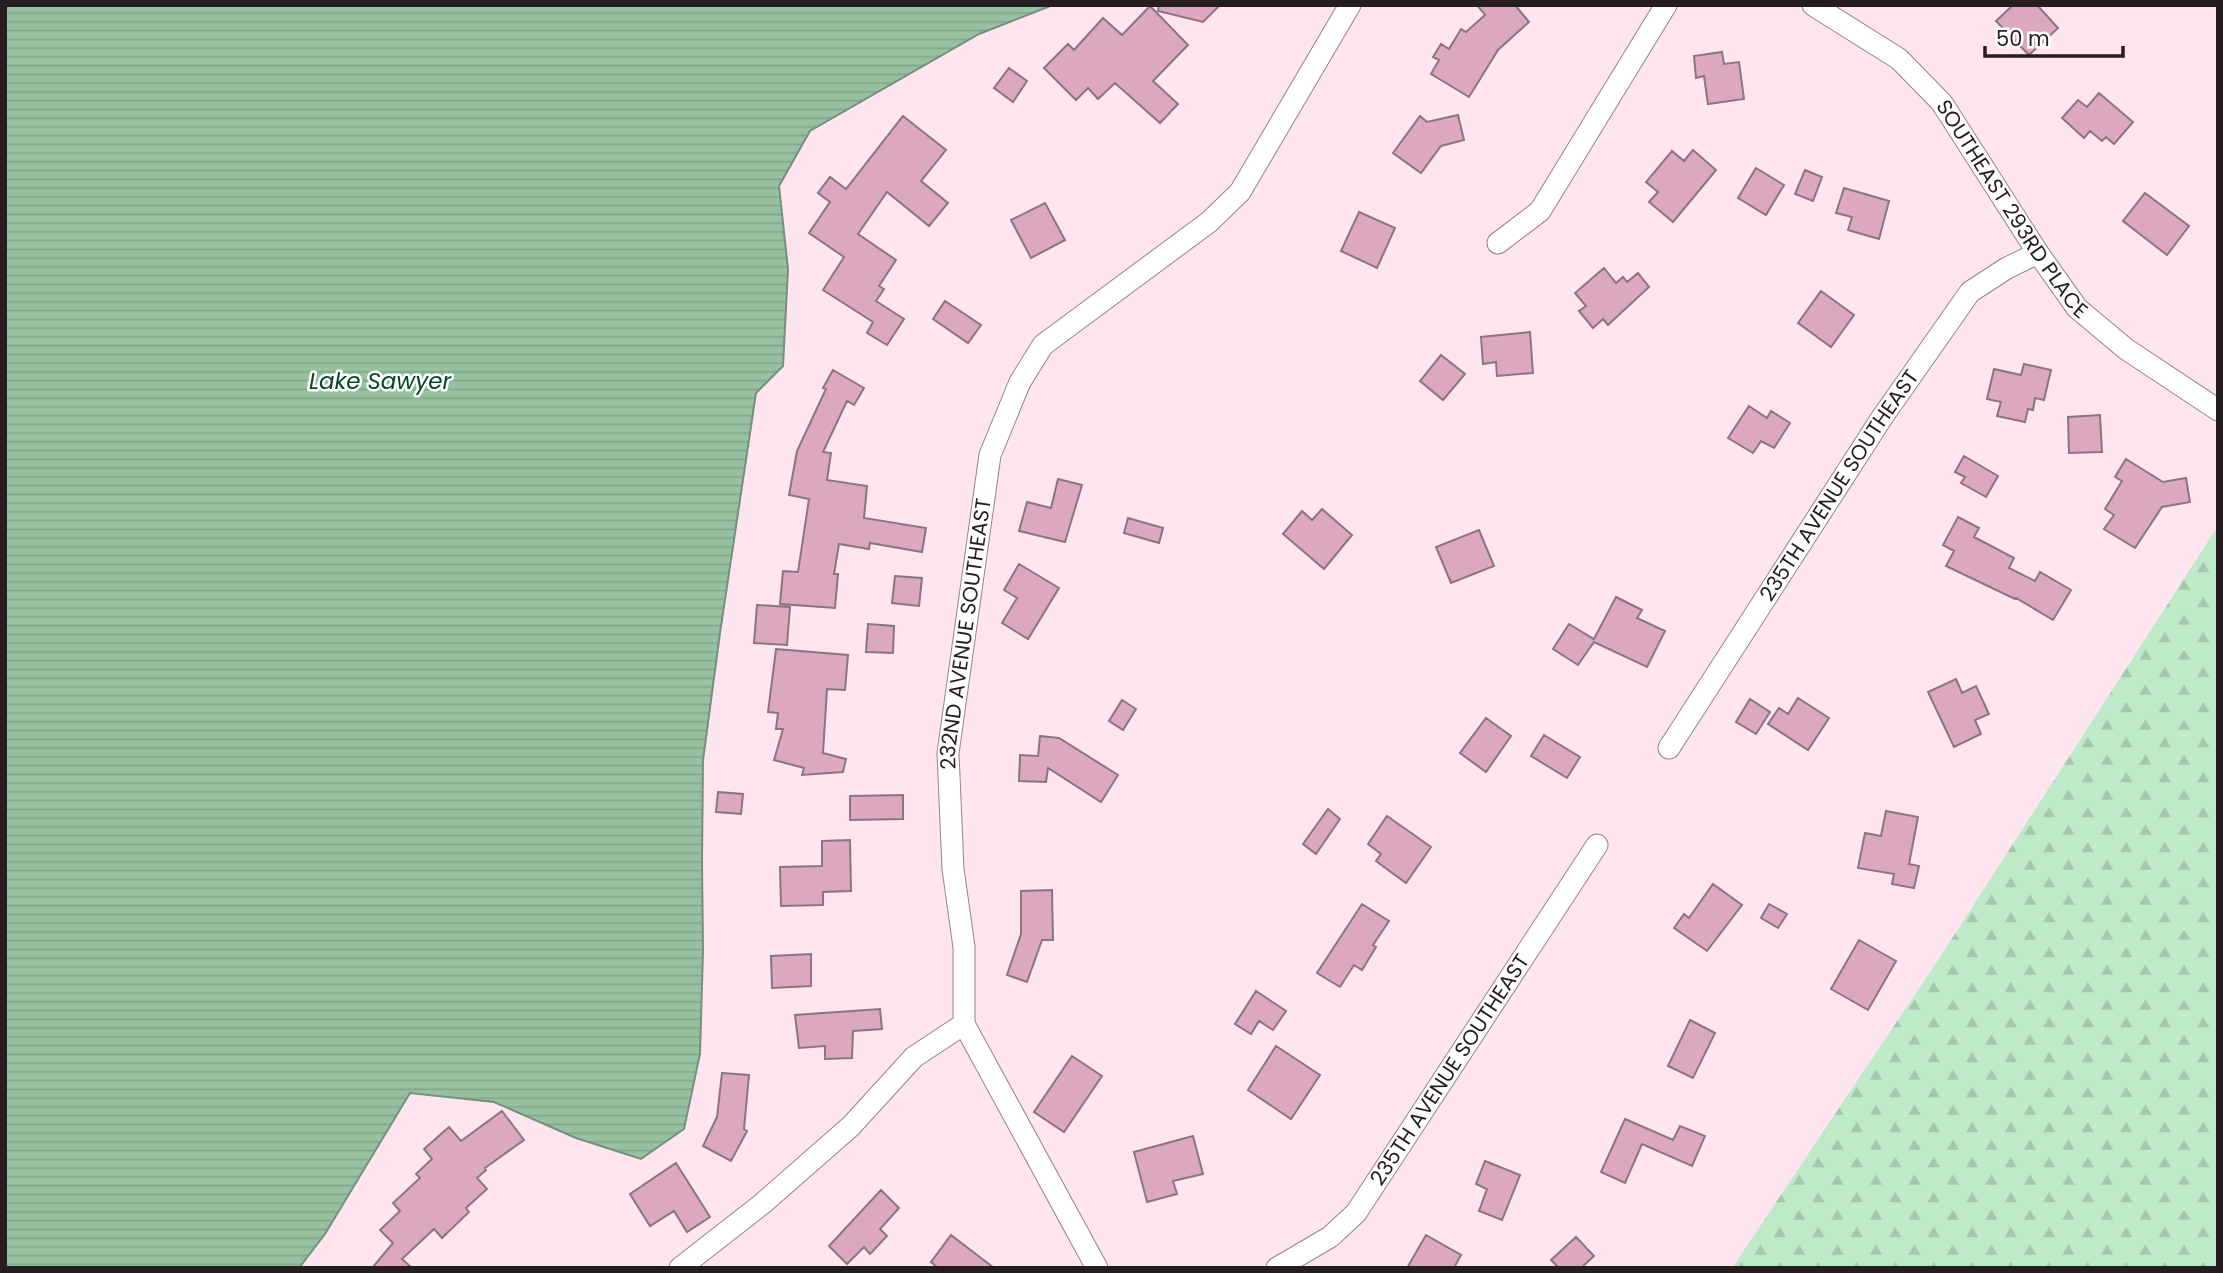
<svg xmlns="http://www.w3.org/2000/svg" width="2223" height="1273" font-family="Poppins,sans-serif">
<style>
.forest{fill:url(#forest-firs)}
.water{fill:url(#water-rules);stroke:#75907b;stroke-width:2}
.building{fill:#dba8bd;stroke:#8b757e;stroke-width:2}
.lines{fill:none;stroke-linecap:round;stroke-linejoin:round}
.minor-casing{stroke:#98818a;stroke-width:23}
.minor{stroke:#fff;stroke-width:21}
.labels{text-anchor:middle;stroke-width:5;stroke-linejoin:round;paint-order:stroke}
.street-label{font-size:21px;fill:#261d21;stroke:#fff}
.water-label{font-size:23px;font-style:italic;fill:#004921;stroke:#fff}
</style>
<defs>
<pattern id="forest-firs" width="22" height="20" patternUnits="userSpaceOnUse" patternTransform="scale(1.75)"><rect width="22" height="20" fill="#bfeac9"/><path d="M5 1l3.5 6h-7zM16 11l3.5 6h-7z" fill="#a4c8ac"/></pattern>
<pattern id="water-rules" width="6" height="5" patternUnits="userSpaceOnUse" patternTransform="scale(1.75)"><rect width="6" height="5" fill="#97c2a1"/><path d="M0 2.5h6" fill="none" stroke="#82a68a"/></pattern>
</defs>
<rect width="100%" height="100%" fill="#ffe5ef"/>
<path class="forest" d="M2218,526V1268H1732L1940,957Z"/>
<path class="water" d="M5,5H1053L979,34L810,131L779,186L788,269L783,366L756,393L720,633L703,760L702,861L703,950L700,1054L684,1129L641,1159L576,1138L494,1102L410,1093L325,1234L299,1268H5Z"/>
<path class="building" d="M1159,5H1220L1203,22L1158,11Z
M1477,5H1515L1529,22L1498,50L1469,97L1431,74L1439,60L1433,57L1441,44L1449,49L1461,29L1466,32L1485,15Z
M2013,5H2037L2058,28L2029,55L1996,21Z
M1150,6L1188,45L1153,81L1178,104L1160,123L1115,83L1098,99L1088,88L1076,100L1044,68L1068,44L1074,50L1103,18L1122,35Z
M1722,52L1724,64L1739,62L1744,99L1708,104L1704,76L1696,78L1694,56Z
M1009,68L1027,81L1013,102L994,88Z
M2099,93L2133,122L2114,144L2106,137L2102,141L2090,131L2084,138L2062,118L2078,100L2087,107Z
M1458,115L1464,140L1441,146L1421,173L1393,153L1420,116L1427,122Z
M903,116L946,150L921,181L948,203L929,226L887,192L858,234L896,260L879,286L884,289L876,301L904,319L887,345L867,333L873,322L823,290L844,257L809,233L830,202L818,193L830,177L846,189Z
M1693,150L1716,170L1673,222L1649,202L1658,192L1646,182L1672,151L1684,161Z
M1756,168L1784,185L1766,215L1738,198Z
M1805,170L1822,177L1813,201L1795,194Z
M1844,188L1889,201L1879,239L1848,230L1852,217L1836,213Z
M2145,193L2189,226L2167,255L2123,221Z
M1045,203L1065,240L1031,258L1011,220Z
M1359,212L1395,228L1377,268L1341,251Z
M1604,268L1616,283L1623,277L1627,282L1638,273L1649,287L1608,325L1603,319L1593,328L1579,311L1586,306L1575,293Z
M1821,291L1854,315L1831,347L1798,323Z
M945,301L981,325L968,343L933,319Z
M1530,332L1533,373L1497,376L1496,362L1483,364L1481,337Z
M1441,355L1465,374L1443,400L1420,381Z
M2024,364L2051,370L2044,400L2035,398L2033,410L2028,409L2025,422L1997,416L2001,402L1987,399L1994,369L2021,375Z
M833,370L864,388L854,405L847,401L823,452L831,453L827,480L867,486L864,518L926,528L922,552L870,543L869,549L839,544L834,574H838L835,608L780,604L783,571L798,572L809,499L789,495L797,451L826,389L823,388Z
M1749,406L1767,418L1771,411L1790,423L1774,448L1761,441L1753,453L1728,438Z
M2100,415L2102,452L2069,453L2068,417Z
M1964,456L1998,476L1986,497L1961,483L1965,477L1955,472Z
M2126,459L2163,482L2186,478L2190,502L2162,507L2135,548L2104,529L2114,515L2105,509L2122,481L2115,477Z
M1058,479L1082,485L1065,542L1019,531L1027,502L1051,508Z
M1322,509L1352,535L1324,569L1283,534L1302,511L1312,520Z
M1958,517L1979,528L1974,537L2014,558L2009,568L2035,581L2040,572L2071,590L2053,620L2016,598L2015,599L1946,566L1954,551L1943,545Z
M1128,518L1163,528L1159,543L1124,533Z
M1479,530L1494,566L1451,583L1436,547Z
M1019,564L1059,588L1028,639L1002,623L1017,598L1004,590Z
M895,576L922,578L919,606L892,603Z
M1616,597L1642,610L1637,618L1665,631L1647,667L1594,642L1578,665L1553,649L1569,624L1594,639Z
M757,605L790,607L787,645L754,643Z
M868,624L894,626L893,653L866,652Z
M776,649L848,655L845,690L827,689L823,753L846,759L843,772L802,775L804,768L774,760L783,729H776L778,713L768,712Z
M1956,679L1962,693L1976,686L1989,714L1975,720L1981,734L1954,747L1928,692Z
M1798,698L1829,718L1808,750L1768,724L1779,708L1788,714Z
M1750,699L1770,712L1756,734L1736,722Z
M1122,700L1136,709L1123,730L1109,721Z
M1486,718L1511,736L1486,772L1460,753Z
M1544,735L1580,757L1567,778L1531,756Z
M1040,736L1059,738L1118,775L1101,802L1048,768L1046,782L1019,781L1020,755L1038,756Z
M718,792L743,794L741,814L716,812Z
M903,795V819L850,820V796Z
M1328,809L1340,819L1316,854L1303,844Z
M1886,811L1918,817L1909,864L1919,866L1914,888L1892,884L1894,874L1858,868L1865,833L1881,836Z
M1387,816L1431,847L1406,883L1376,861L1381,854L1368,844Z
M850,840L851,891L823,892V905L781,906L780,867L822,866V841Z
M1713,884L1742,905L1707,951L1674,928L1684,914L1689,918Z
M1052,890L1053,940H1042L1027,982L1007,975L1021,934V891Z
M1362,904L1389,921L1373,945L1376,947L1362,970L1354,965L1340,987L1317,973Z
M1769,904L1787,914L1778,928L1761,918Z
M1859,940L1896,961L1868,1010L1831,989Z
M811,954V986L772,988L771,956Z
M1256,991L1286,1011L1273,1030L1259,1021L1251,1034L1235,1024Z
M880,1009L882,1029L853,1031L852,1058L825,1059V1046L799,1048L795,1015Z
M1690,1020L1715,1033L1693,1078L1668,1066Z
M1276,1046L1320,1075L1291,1119L1248,1090Z
M1072,1056L1102,1076L1064,1132L1034,1112Z
M722,1073L749,1075L744,1129L747,1131L731,1161L703,1146L717,1117Z
M502,1111L524,1140L485,1168L486,1170L477,1178L487,1189L466,1208L469,1212L442,1238L434,1229L402,1259L412,1268H372L393,1243L380,1230L400,1211L393,1203L420,1178L416,1174L432,1159L424,1149L449,1127L461,1141Z
M1625,1119L1673,1140L1680,1126L1705,1136L1692,1166L1642,1144L1625,1183L1601,1172Z
M1193,1136L1203,1174L1173,1181L1177,1194L1147,1202L1134,1152Z
M1485,1161L1520,1175L1502,1220L1479,1211L1487,1189L1476,1184Z
M676,1163L710,1217L687,1232L674,1211L650,1226L630,1194Z
M881,1190L899,1208L880,1229L887,1236L870,1254L864,1247L847,1264L829,1246Z
M951,1235L994,1268H938L931,1262Z
M1426,1235L1461,1255L1454,1268H1407Z
M1576,1237L1594,1256L1581,1268H1559L1551,1260Z"/>
<g class="lines">
<g class="minor-casing">
<g id="minor">
<path id="s1" d="M1813,5L1899,59L1942,103L2038,253L2077,308L2126,349L2218,410"/>
<path d="M1498,243L1540,211L1666,5"/>
<path id="s2" d="M1669,748L1881,419L1970,292L2007,268L2038,253"/>
<path d="M964,1024L1097,1268"/>
<path id="s3" d="M680,1268L762,1204L851,1126L914,1057L964,1024V947L953,869L948,753L990,455L1020,382L1043,345L1209,222L1240,192L1350,5"/>
<path id="s4" d="M1277,1268L1330,1237L1356,1213L1597,845"/>
</g>
</g>
<use href="#minor" class="minor"/>
</g>
<g class="labels">
<g class="street-label">
<text dy="7" stroke="none"><textPath href="#s1" startOffset="290">SOUTHEAST 293RD PLACE</textPath></text>
<text dy="7" stroke="none"><textPath href="#s2" startOffset="313">235TH AVENUE SOUTHEAST</textPath></text>
<text dy="7" stroke="none"><textPath href="#s3" startOffset="768">232ND AVENUE SOUTHEAST</textPath></text>
<text dy="7" stroke="none"><textPath href="#s4" startOffset="268">235TH AVENUE SOUTHEAST</textPath></text>
</g>
<g class="water-label">
<text x="380" y="389">Lake Sawyer</text>
</g>
</g>
<rect width="2223" height="1273" fill="none" stroke="#261d21" stroke-width="14"/>
<path d="M1985 46v10h138v-10" fill="none" stroke="#261d21" stroke-width="3.5"/>
<text x="1996" y="46" font-size="21" fill="#261d21" stroke="#ffffff" stroke-width="5" paint-order="stroke">50 m</text>
</svg>
